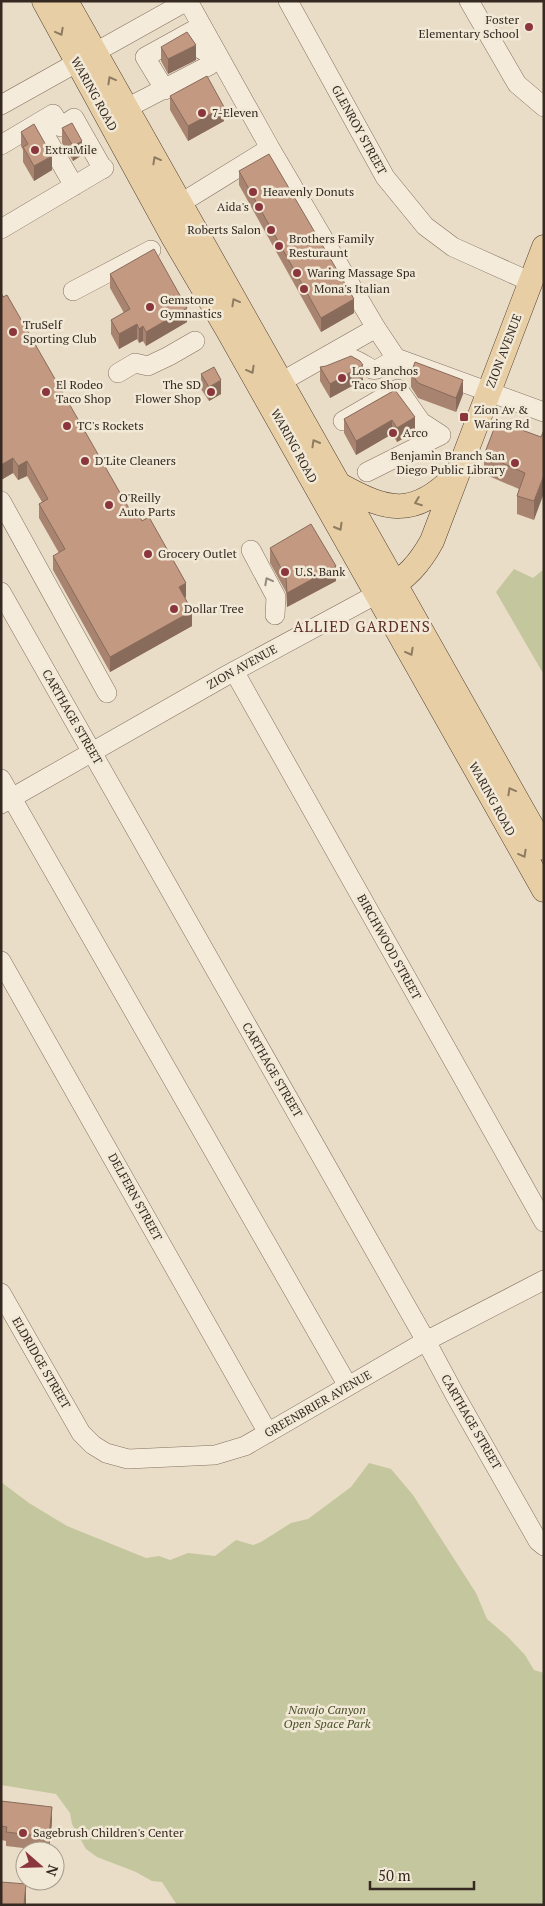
<svg xmlns="http://www.w3.org/2000/svg" width="545" height="1906" font-family="'PT Serif',serif">
<style>
.park{fill:#c4c69d}
.lines{fill:none;stroke-linecap:round;stroke-linejoin:round}
.minor-casing{stroke:#83705f;stroke-width:20}
.major-casing{stroke:#513f32;stroke-width:25}
.minor{stroke:#f5ebda;stroke-width:19}
.major{stroke:#e8cea4;stroke-width:24}
.wall{fill:#a88470}
.shaded-wall{fill:#886b5b}
.building{fill:#c39982;stroke:#886b5b}
.oneway{stroke:#8e7c62}
.oneway2{stroke:#958a7e}
.poi-dot{fill:#8b363c;stroke:#f1e8d6;stroke-width:2}
.labels{text-anchor:middle;stroke-width:5;stroke-linejoin:round;paint-order:stroke}
.poi-label{font-size:12px;fill:#352921;stroke:#f1e8d6;text-anchor:start}
.street-label{font-size:12px;fill:#352921;stroke:#f1e8d6}
.park-label{font-size:12px;font-style:italic;fill:#484f2a;stroke:#f1e8d6}
.quarter-label{font-size:15px;letter-spacing:1px;fill:#5d2d25;stroke:#f1e8d6}
</style>
<rect width="100%" height="100%" fill="#e9ddc8"/>
<path class="park" d="M514,569L533,578L544,569V675L496,592Z
M369,1463L391,1469L413,1495L476,1593L487,1619L508,1637L525,1655L534,1670L544,1673V1905H177L162,1882L152,1881L136,1872L97,1857L86,1849L72,1824L70,1813L56,1794L1,1785V1482L29,1503L67,1526L146,1558L159,1556L170,1560L188,1553L215,1556L236,1540L253,1545L261,1542L291,1523L308,1519L351,1487Z"/>
<g class="lines">
<g class="minor-casing">
<path id="minor" d="M188,1L270,148L376,328L396,358L544,412
M288,1L385,177L425,226L453,247L531,282
M469,1L517,84L544,107
M165,90L145,57L192,31L202,50
M1,105L187,1
M127,108L210,65
M38,123L74,186
M1,145L53,114L61,127L74,118L103,169
M181,203L270,148
M1,229L104,168
M73,291L151,250
M338,364L351,358C378,369 367,377 396,358
M118,373L135,363L148,366L169,356L195,341
M281,382L376,328
M343,421L398,389L421,422L441,435
M367,472L441,435
M1,501L107,693
M251,550L276,597L275,615
M1,592L426,1341L455,1395L538,1541L544,1546
M234,671L544,1222
M1,779L348,1386
M1,804L229,674L377,594
M1,961L268,1433
M1,1293L81,1433L93,1445L106,1453L128,1459L215,1455L245,1446L426,1341L544,1280"/>
</g>
<g class="major-casing">
<path id="major" d="M44,1L173,237L227,329L544,890
M66,1L544,848
M340,485C387,511 413,518 454,477
M383,591C406,579 420,563 432,541L544,247"/>
</g>
<use href="#minor" class="minor"/>
<use href="#major" class="major"/>
</g>
<path class="wall" d="M161,47L196,60L168,74L161,61Z
M170,96L224,121L188,141L170,110Z
M62,128L82,155L73,161L62,143Z
M21,132L52,170L34,181L23,162V150L21,146Z
M239,171L354,313L321,332L239,185Z
M110,274L187,322L146,346L143,341L139,343L137,339L119,349L111,334V320L124,313L110,288Z
M1,293L131,512L186,597L185,598L192,626L110,672L53,570V556L59,553L39,518V504L42,502L27,476L18,480L13,473L1,480Z
M320,367L363,380L330,398L320,381Z
M411,373L463,394L456,412L418,398L411,387Z
M201,374L221,394L209,401L201,389Z
M395,390L415,432L397,442L392,434L356,455L344,433V419Z
M541,437L534,520L517,514V496L519,489L484,474V455Z
M270,548L336,581L287,607L286,592L270,563Z
M1,1801L52,1821L49,1851L6,1846V1841L1,1840Z"/>
<path class="shaded-wall" d="M196,45V60L168,74V59Z
M224,107V121L188,141V126Z
M82,141V155L73,161V146Z
M52,156V170L34,181V166Z
M354,299V313L321,332V318Z
M187,308V322L146,346V332Z
M137,324V339L119,349V334Z
M143,326V341L139,343V329Z
M363,365V380L330,398V384Z
M221,380V394L209,401V387Z
M463,380V394L456,412V398Z
M415,417V432L397,442V428Z
M392,420V434L356,455V441Z
M13,458V473L1,480V465Z
M27,461V476L18,480V466Z
M544,475V493L534,520V501Z
M336,566V581L287,607V593Z
M186,583V597L179,601V587Z
M192,611V626L110,672V657Z
M52,1807V1821L49,1851V1837Z
M26,1884V1905H24Z"/>
<path class="building" d="M187,32L196,45L168,59L161,47Z
M207,76L224,107L188,126L170,96Z
M72,123L82,141L73,146L62,128Z
M34,124L52,156L34,166L23,147L28,144L21,132Z
M269,154L354,299L321,318L239,171Z
M154,249L187,308L146,332L143,326L139,329L137,324L119,334L111,320L130,309L110,274Z
M1,293L3,297L7,295L131,512L136,509L142,521L149,517L186,583L179,587L192,611L110,657L53,556L65,549L39,504L48,499L27,461L18,466L13,458L1,465Z
M351,356L360,361L363,365L330,384L320,367L326,366Z
M415,362L463,380L456,398L418,383L411,373Z
M214,367L221,380L209,387L201,374Z
M395,390L415,417L397,428L392,420L356,441L344,419Z
M497,421L541,437L544,430V475L534,501L517,496L525,473L484,455Z
M311,524L336,566L287,593L286,577L270,548Z
M1,1801L52,1807L49,1837L6,1832L7,1827L1,1826Z
M1,1882L26,1884L24,1905H1Z"/>
<defs><path id="oneway-chevron" d="M-2-3.5L2.5 0L-2 3.5" fill="none" stroke-width="1.6" stroke-linecap="round" stroke-linejoin="round" transform="scale(1.25)"/></defs>
<g class="oneway">
<use href="#oneway-chevron" transform="translate(60 32) rotate(62)"/>
<use href="#oneway-chevron" transform="translate(111 80) rotate(-119)"/>
<use href="#oneway-chevron" transform="translate(156 160) rotate(-119)"/>
<use href="#oneway-chevron" transform="translate(235 302) rotate(-119)"/>
<use href="#oneway-chevron" transform="translate(251 370) rotate(61)"/>
<use href="#oneway-chevron" transform="translate(315 443) rotate(-120)"/>
<use href="#oneway-chevron" transform="translate(418 502) rotate(159)"/>
<use href="#oneway-chevron" transform="translate(339 527) rotate(60)"/>
<use href="#oneway-chevron" transform="translate(410 652) rotate(61)"/>
<use href="#oneway-chevron" transform="translate(511 791) rotate(-119)"/>
<use href="#oneway-chevron" transform="translate(523 854) rotate(61)"/>
</g>
<use class="oneway2" href="#oneway-chevron" transform="translate(268 581) rotate(-118)"/>
<g class="poi-dot">
<circle cx="529" cy="27" r="5"/>
<circle cx="202" cy="113" r="5"/>
<circle cx="35" cy="150" r="5"/>
<circle cx="253" cy="192" r="5"/>
<circle cx="259" cy="207" r="5"/>
<circle cx="271" cy="230" r="5"/>
<circle cx="279" cy="246" r="5"/>
<circle cx="297" cy="273" r="5"/>
<circle cx="304" cy="289" r="5"/>
<circle cx="150" cy="307" r="5"/>
<circle cx="13" cy="332" r="5"/>
<circle cx="342" cy="378" r="5"/>
<circle cx="46" cy="392" r="5"/>
<circle cx="211" cy="392" r="5"/>
<rect x="459" y="412" width="10" height="10" rx="2.5"/>
<circle cx="67" cy="426" r="5"/>
<circle cx="393" cy="433" r="5"/>
<circle cx="85" cy="461" r="5"/>
<circle cx="515" cy="463" r="5"/>
<circle cx="109" cy="505" r="5"/>
<circle cx="148" cy="554" r="5"/>
<circle cx="285" cy="572" r="5"/>
<circle cx="174" cy="609" r="5"/>
<circle cx="23" cy="1833" r="5"/>
</g>
<g class="labels">
<g class="poi-label">
<text x="519" y="24" text-anchor="end">Foster<tspan x="519" dy="14">Elementary School</tspan></text>
<text x="212" y="117">7-Eleven</text>
<text x="45" y="154">ExtraMile</text>
<text x="263" y="196">Heavenly Donuts</text>
<text x="249" y="211" text-anchor="end">Aida's</text>
<text x="261" y="234" text-anchor="end">Roberts Salon</text>
<text x="289" y="243">Brothers Family<tspan x="289" dy="14">Resturaunt</tspan></text>
<text x="307" y="277">Waring Massage Spa</text>
<text x="314" y="293">Mona's Italian</text>
<text x="160" y="304">Gemstone<tspan x="160" dy="14">Gymnastics</tspan></text>
<text x="23" y="329">TruSelf<tspan x="23" dy="14">Sporting Club</tspan></text>
<text x="352" y="375">Los Panchos<tspan x="352" dy="14">Taco Shop</tspan></text>
<text x="56" y="389">El Rodeo<tspan x="56" dy="14">Taco Shop</tspan></text>
<text x="201" y="389" text-anchor="end">The SD<tspan x="201" dy="14">Flower Shop</tspan></text>
<text x="474" y="414">Zion Av &amp;<tspan x="474" dy="14">Waring Rd</tspan></text>
<text x="77" y="430">TC's Rockets</text>
<text x="403" y="437">Arco</text>
<text x="505" y="460" text-anchor="end">Benjamin Branch San<tspan x="505" dy="14">Diego Public Library</tspan></text>
<text x="95" y="465">D'Lite Cleaners</text>
<text x="119" y="502">O'Reilly<tspan x="119" dy="14">Auto Parts</tspan></text>
<text x="158" y="558">Grocery Outlet</text>
<text x="295" y="576">U.S. Bank</text>
<text x="184" y="613">Dollar Tree</text>
<text x="33" y="1837">Sagebrush Children's Center</text>
</g>
<g class="street-label">
<text transform="translate(94 94) rotate(61)" y="4">WARING ROAD</text>
<text transform="translate(359 130) rotate(61)" y="4">GLENROY STREET</text>
<text transform="translate(504 351) rotate(-69)" y="4">ZION AVENUE</text>
<text transform="translate(294 446) rotate(61)" y="4">WARING ROAD</text>
<text transform="translate(242 667) rotate(-29)" y="4">ZION AVENUE</text>
<text transform="translate(72 717) rotate(60)" y="4">CARTHAGE STREET</text>
<text transform="translate(492 799) rotate(61)" y="4">WARING ROAD</text>
<text transform="translate(389 947) rotate(61)" y="4">BIRCHWOOD STREET</text>
<text transform="translate(272 1070) rotate(60)" y="4">CARTHAGE STREET</text>
<text transform="translate(135 1197) rotate(61)" y="4">DELFERN STREET</text>
<text transform="translate(41 1363) rotate(60)" y="4">ELDRIDGE STREET</text>
<text transform="translate(318 1404) rotate(-30)" y="4">GREENBRIER AVENUE</text>
<text transform="translate(471 1422) rotate(60)" y="4">CARTHAGE STREET</text>
</g>
<g class="park-label">
<text x="327" y="1714">Navajo Canyon<tspan x="327" dy="14">Open Space Park</tspan></text>
</g>
<g class="quarter-label">
<text x="362" y="632">ALLIED GARDENS</text>
</g>
</g>
<rect width="545" height="1906" fill="none" stroke="#352921" stroke-width="5"/>
<g transform="translate(40 1866) rotate(110)"><circle r="24" fill="#f1e8d6" stroke="#a69c8e"/>
<path d="M0-4L9 19L0 12L-9 19Z" fill="#8b363c"/>
<text y="-8" font-size="14" font-weight="bold" text-anchor="middle" fill="#352921">N</text>
</g>
<path d="M370 1881v8h104v-8" fill="none" stroke="#352921" stroke-width="2.5"/>
<text x="378" y="1881" font-size="15" fill="#352921" stroke="#f1e8d6" stroke-width="4" paint-order="stroke">50 m</text>
</svg>
